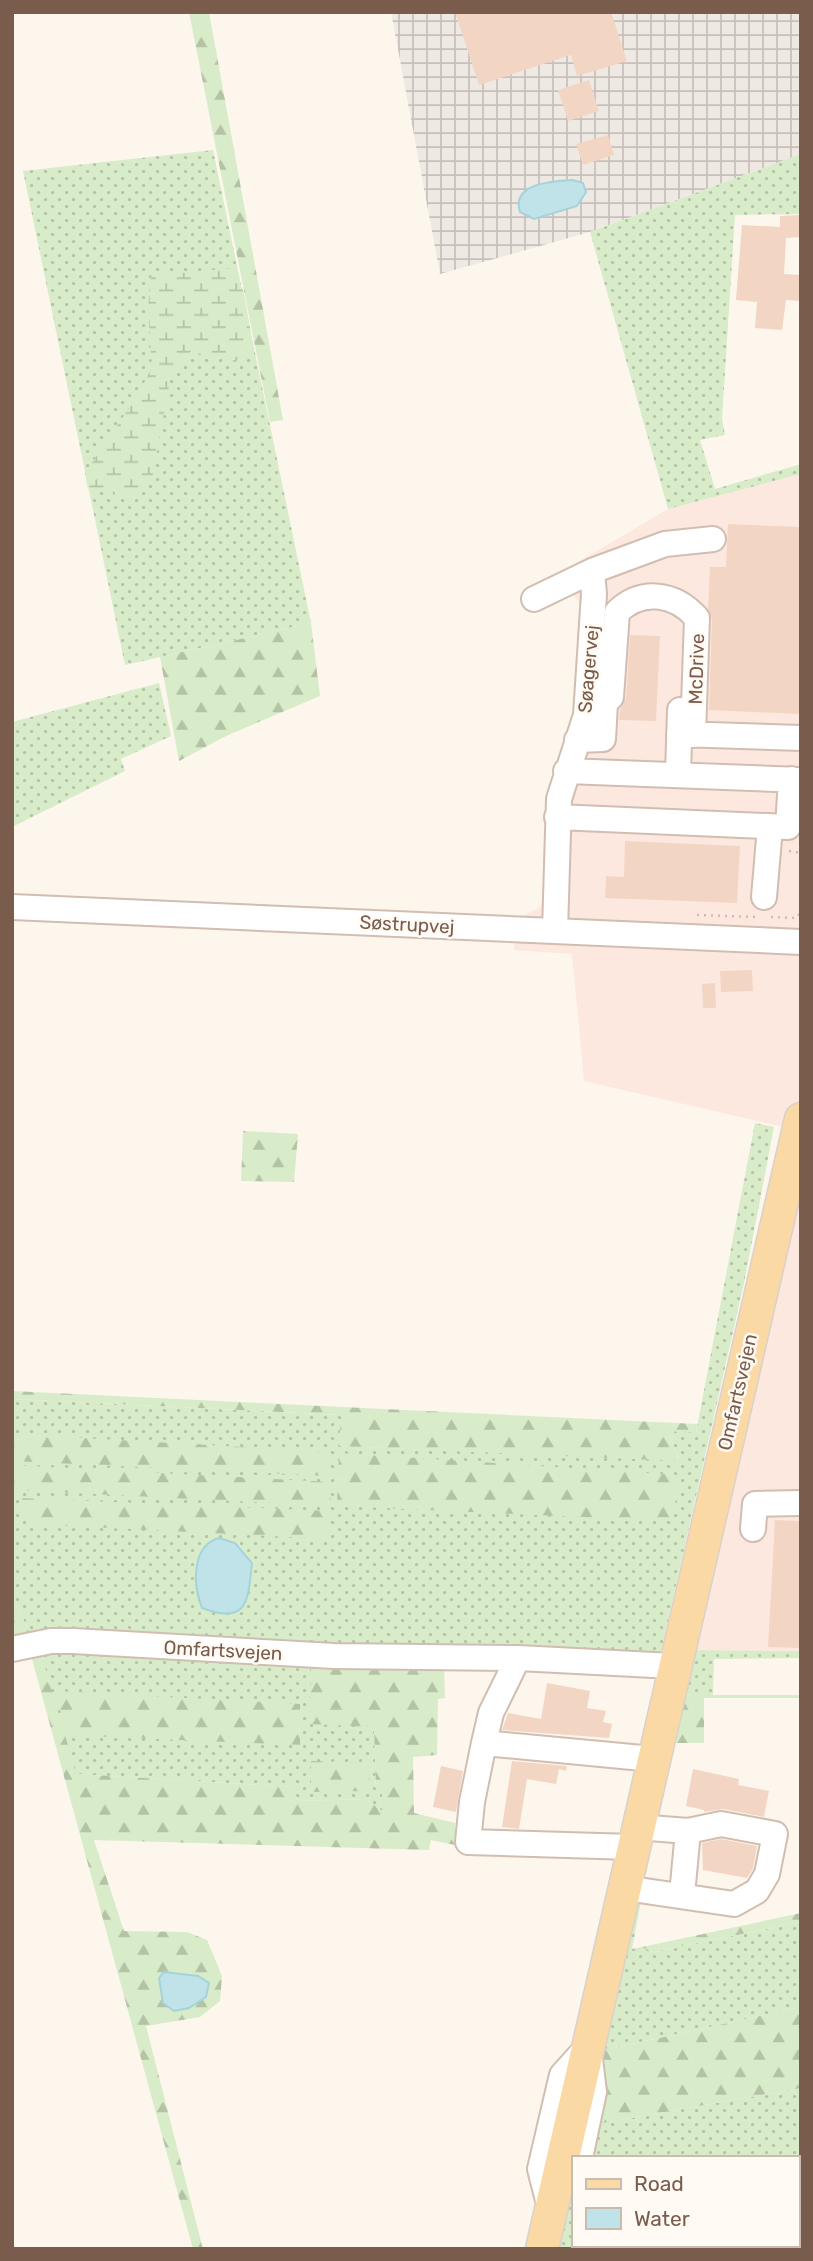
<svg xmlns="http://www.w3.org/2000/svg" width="813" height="2261" font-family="Rubik,sans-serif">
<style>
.commercial{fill:#fde8e0}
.industrial{fill:url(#industrial-grid)}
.grass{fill:url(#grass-dots)}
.forest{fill:url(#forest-firs)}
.wetland{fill:url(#wetland-marsh)}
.water{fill:#bfe3e8;stroke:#a5d3da;stroke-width:2}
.building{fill:#f3d5c3}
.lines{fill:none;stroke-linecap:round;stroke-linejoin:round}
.minor-casing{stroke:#d1beb0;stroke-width:28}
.major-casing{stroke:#dad1cd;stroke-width:35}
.path{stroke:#d9b8a5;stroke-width:2.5;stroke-dasharray:2 5;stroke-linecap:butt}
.minor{stroke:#fff;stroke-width:24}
.major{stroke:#fbd9a5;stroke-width:32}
.labels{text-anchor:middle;stroke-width:5;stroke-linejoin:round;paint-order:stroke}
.street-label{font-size:19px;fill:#7a5c4d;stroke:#fffaf3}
</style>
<defs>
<pattern id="industrial-grid" width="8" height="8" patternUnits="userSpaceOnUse" patternTransform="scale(1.75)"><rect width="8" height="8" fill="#efe9e4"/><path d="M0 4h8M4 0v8" fill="none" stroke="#c7c0bb"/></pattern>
<pattern id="grass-dots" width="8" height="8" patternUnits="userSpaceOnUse" patternTransform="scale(1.75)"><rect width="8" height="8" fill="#d8ecc9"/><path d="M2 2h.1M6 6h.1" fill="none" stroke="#b4c2a5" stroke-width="1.8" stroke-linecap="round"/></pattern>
<pattern id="forest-firs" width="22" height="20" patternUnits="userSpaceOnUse" patternTransform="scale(1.75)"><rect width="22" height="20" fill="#d8ecc9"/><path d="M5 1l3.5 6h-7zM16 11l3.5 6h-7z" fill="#b4c2a5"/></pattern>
<pattern id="wetland-marsh" width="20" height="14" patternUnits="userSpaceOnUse" patternTransform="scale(1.75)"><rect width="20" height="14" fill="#d8ecc9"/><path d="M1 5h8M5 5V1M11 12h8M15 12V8" fill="none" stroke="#b4c2a5"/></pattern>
</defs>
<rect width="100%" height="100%" fill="#fdf6ec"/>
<path class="commercial" d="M801,474V1131L584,1081L572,954L514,950L516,920L540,907L547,893L580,702L583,606L573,595L534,612L524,594L668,509Z
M801,1172V1651L692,1650Z"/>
<path class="industrial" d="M391,12H801V154L590,232L440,274Z"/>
<path class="grass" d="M213,150L311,623L125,665L23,171Z
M801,154V214L735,215L722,419L725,435L700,440L715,489L801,464V474L668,509L590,232Z
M159,683L171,736L121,759L125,771L12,827V722Z
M755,1123L774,1127L744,1283L661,1652L651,1659L33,1639L12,1596V1399L342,1415L340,1446L679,1460L668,1431L696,1432Z
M39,1647L311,1664L374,1727L376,1791L382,1792V1811L366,1799L297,1801L294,1787L75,1774Z
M692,1650L801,1651V1658L714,1659L713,1695H691L682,1702L673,1755L669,1749L679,1700L688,1694L683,1690Z
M642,1896L632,1949L642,1947L653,1952L801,1922V2007L609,2049L603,2123L801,2088V2226L797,2227V2158H584L596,2069L634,1902Z
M573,2191V2245H685L663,2249H556Z"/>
<path class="forest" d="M189,12H209L283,420L270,422Z
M311,623L320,696L226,736L179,761L160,657Z
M243,1131L298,1134L294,1182L241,1181Z
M12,1391L697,1424L696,1433L668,1431L679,1461L339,1446L341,1415L12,1399Z
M12,1434L330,1452V1476L12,1461Z
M339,1453L679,1475L673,1521L337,1506Z
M12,1465L331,1482V1506L17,1490L12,1479Z
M19,1498L330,1511V1539L29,1524Z
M12,1596L33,1639L12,1644Z
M39,1647L64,1732L57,1691L300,1704V1745L65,1735L76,1774L295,1787L297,1801L366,1799L382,1811V1792H376L374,1727L310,1724L311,1664L444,1665L445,1698L438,1699L437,1755L413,1757L414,1813L455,1823V1845L431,1840L429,1850L94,1840L124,1931L187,1932L207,1940L222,1976L220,2001L200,2017L146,2026L203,2249H193L29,1648Z
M690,1695H801V1698H704V1743H676L682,1702Z
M311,1761L370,1763L369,1791L311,1792Z
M801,1913V1922L653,1952L642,1947Z
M801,2007V2088L603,2123L600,2051Z"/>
<path class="wetland" d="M233,268L244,293L253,345L238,361L190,352L171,375L152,479L130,498L88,489L85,473L138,395L152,367L148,308L151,276Z"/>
<path class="water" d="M573,180L583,183L586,192L577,206L534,219L520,212C511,183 553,181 573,180Z
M219,1538L235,1543L252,1563C248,1599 249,1626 202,1608C193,1585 191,1546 219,1538Z
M164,1972L198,1976L209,1983L206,1997L189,2008L174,2011L163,2003L159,1978Z"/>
<path class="building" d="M455,12H611L627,61L577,76L571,55L479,85Z
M589,80L599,111L568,121L558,90Z
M608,135L614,155L583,165L576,144Z
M801,215V237L786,238L784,274L801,275V301L786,300L782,330L755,328L757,302L736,300L742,225L780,227V216Z
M728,524L801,527V714L709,710L712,619L708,608L710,567H726Z
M630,635L660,636L656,721L619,720L620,710L626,698Z
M625,841L740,846L737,903L605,898L606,876L624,877Z
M752,970L753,991L721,992L720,971Z
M715,983L716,1008H703L702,984Z
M775,1520L801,1521V1648L768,1647Z
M547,1683L590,1691L587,1708L606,1711L603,1722L612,1724L609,1738L502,1730L508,1713L541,1719Z
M512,1761L567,1766L566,1771L559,1769L556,1784L527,1779L519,1829L502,1827Z
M441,1766L463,1771L456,1812L433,1807Z
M693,1769L739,1779L738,1785L769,1791L764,1817L723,1809L704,1812V1810L686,1806Z
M721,1839L757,1846L753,1869L747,1878L703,1870L702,1843Z"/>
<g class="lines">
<g class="minor-casing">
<path id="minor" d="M534,599L592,571
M679,734L801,738
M577,740L603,739L605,703L611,697L617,612C642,588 675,593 697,618L693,735
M566,771L801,780
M678,775L680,710
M557,817L788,827L791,779
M764,897L770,827
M12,907L801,942
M555,931L559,799L586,715L594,594L592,571L665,544L713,539
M753,1529L755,1504L801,1503
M12,1649L51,1641H73L334,1656L518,1658L673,1666
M518,1658L491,1713L484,1743L653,1759
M484,1743L472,1802L468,1842L633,1847
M625,1888L734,1904L757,1891L767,1874L775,1834L721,1824L688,1831L637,1827
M682,1895L688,1831
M580,2158L594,2092L590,2059
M550,2208L540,2169L562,2075L589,2045"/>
</g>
<g class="major-casing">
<path id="major" d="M542,2249L801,1119"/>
</g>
<path class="path" d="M789,851L801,853
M697,915L758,917
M771,917L795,918L801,913"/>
<use href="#minor" class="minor"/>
<use href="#major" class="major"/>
</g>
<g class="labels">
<g class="street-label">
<text transform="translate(588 669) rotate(-85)" y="7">Søagervej</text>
<text transform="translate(696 669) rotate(-88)" y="7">McDrive</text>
<text transform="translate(407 924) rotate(3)" y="7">Søstrupvej</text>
<text transform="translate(737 1392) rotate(-77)" y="7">Omfartsvejen</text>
<text transform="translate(223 1650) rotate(3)" y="7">Omfartsvejen</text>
</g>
</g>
<rect width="813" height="2261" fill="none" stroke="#7a5c4d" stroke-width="28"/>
<rect x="572" y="2156" width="228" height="91" fill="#fffaf3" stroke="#cabbb1" stroke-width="2"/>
<rect x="586" y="2179" width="35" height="10" fill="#fbd9a5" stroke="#cabbb1" stroke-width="2"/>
<text x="634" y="2191" font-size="21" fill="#7a5c4d">Road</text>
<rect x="586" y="2208" width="35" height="21" fill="#bfe3e8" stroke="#cabbb1" stroke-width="2"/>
<text x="634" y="2226" font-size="21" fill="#7a5c4d">Water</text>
</svg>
